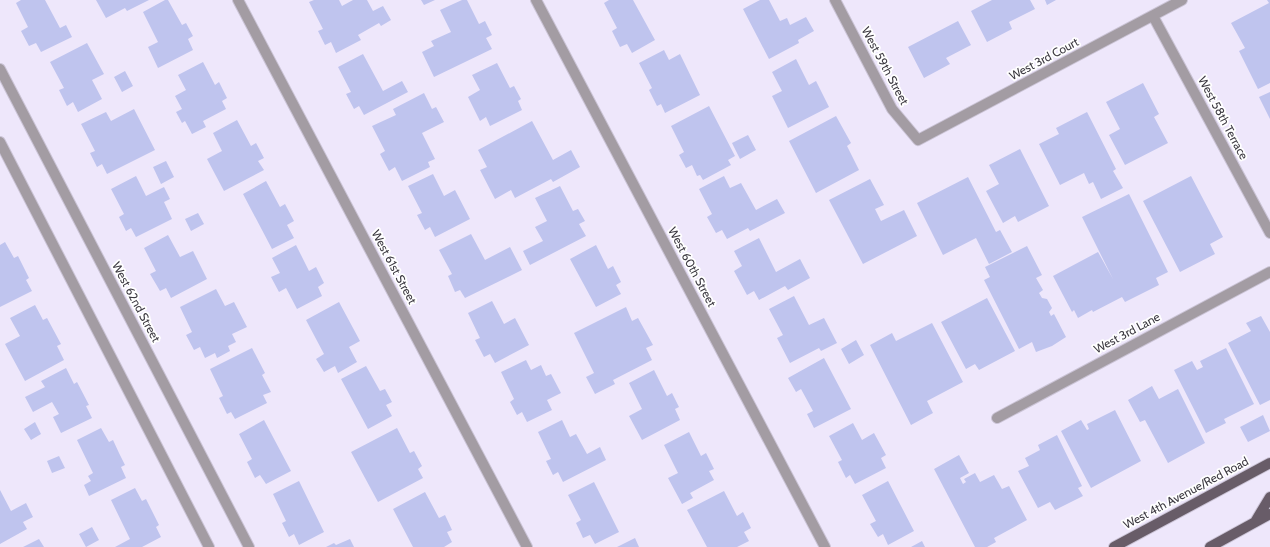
<svg xmlns="http://www.w3.org/2000/svg" width="1270" height="547" font-family="Cabin,sans-serif">
<style>
.building{fill:#bfc4ee}
.lines{fill:none;stroke-linecap:round;stroke-linejoin:round}
.minor-casing{stroke:#cbc4d6;stroke-width:12}
.tertiary-casing{stroke:#cbc4d6;stroke-width:12}
.primary-casing{stroke:#cbc4d6;stroke-width:12}
.minor{stroke:#a39ca3;stroke-width:10}
.tertiary{stroke:#a39ca3;stroke-width:10}
.primary{stroke:#685c68;stroke-width:10}
.labels{text-anchor:middle;stroke-width:3.5;stroke-linejoin:round;paint-order:stroke}
.street-label{font-size:12px;fill:#3d3a42;stroke:#fff}
</style>
<rect width="100%" height="100%" fill="#eee7fb"/>
<path class="building" d="M21,0H45L60,28L66,25L72,37L41,52L36,43L29,46L21,31L28,27L16,3Z
M96,0H149L127,11L125,8L106,18Z
M165,0H168L182,25L186,23L193,36L188,39L193,50L158,68L148,47L158,42L143,12Z
M314,0H339L342,6L353,0H367L373,11L383,6L391,20L381,26L379,23L358,35L361,40L336,53L331,42L325,45L318,31L323,29L309,2Z
M421,0H435L424,5Z
M462,0H467L479,24L485,21L492,35L486,38L492,49L434,77L422,52L434,46L431,41L451,32L440,10Z
M609,0H633L655,40L632,53L627,44L620,47L612,31L617,28L604,3Z
M760,0H769L780,21L787,18L790,25L806,17L814,31L798,40L799,43L769,59L743,9Z
M992,0H1030L1035,9L1009,22L1012,29L987,42L971,11Z
M1045,0H1056L1047,5Z
M1267,0H1270V83L1258,89L1239,51L1245,48L1231,23L1269,3Z
M958,21L971,45L946,58L950,64L924,78L908,47Z
M87,43L104,74L92,80L102,99L78,112L73,102L67,106L59,90L64,88L50,62Z
M664,50L669,60L680,54L700,95L665,113L661,104L657,106L649,90L652,88L639,63Z
M363,54L383,91L402,81L408,92L364,115L359,106L354,109L346,94L351,92L338,67Z
M796,59L809,85L816,81L829,107L788,128L772,96L782,91L772,72Z
M203,62L215,85L219,82L227,98L222,101L226,109L203,121L206,127L192,134L185,121L182,123L176,112L182,109L175,96L186,90L178,75Z
M497,63L510,88L514,86L521,99L518,101L522,110L490,126L486,117L480,121L468,97L480,90L472,75Z
M125,71L133,86L122,92L114,77Z
M1143,83L1159,114L1154,117L1168,143L1125,165L1109,135L1120,129L1106,102Z
M1270,92V119L1259,97Z
M424,93L432,109L436,107L444,122L422,133L435,159L428,162L430,167L402,181L395,167L389,171L380,154L385,151L372,126L396,115L393,109Z
M709,106L735,156L728,160L731,165L703,180L700,175L697,176L692,165L686,168L679,155L684,152L671,126Z
M134,109L155,150L107,174L102,164L97,167L90,153L95,151L81,124L106,112L111,121Z
M1087,112L1116,169L1113,171L1123,188L1101,199L1093,182L1089,184L1084,173L1060,185L1039,144L1059,134L1056,128Z
M836,116L851,143L847,146L859,170L816,193L789,141Z
M237,120L251,146L256,143L264,158L258,161L264,170L224,191L207,159L222,151L213,133Z
M532,121L553,160L571,150L580,167L553,182L551,179L515,198L511,190L495,199L480,170L487,167L478,150Z
M748,135L756,150L740,159L732,143Z
M1020,149L1049,206L1018,222L1015,216L1003,223L986,191L999,184L989,165Z
M166,161L174,177L161,184L153,167Z
M433,174L444,196L455,190L470,219L435,237L430,227L425,230L417,215L422,213L408,186Z
M136,176L146,196L164,187L170,199L164,202L172,219L136,237L131,228L126,231L119,217L124,214L111,189Z
M724,176L730,188L741,183L756,210L777,199L785,213L750,231L748,228L727,239L722,230L716,233L707,217L712,214L699,189Z
M1191,176L1223,237L1210,244L1215,254L1180,272L1143,201Z
M968,177L996,232L1000,230L1012,252L989,264L976,238L943,255L917,203Z
M870,179L884,205L875,209L881,221L904,210L917,236L863,264L829,200Z
M266,181L280,207L285,204L294,221L287,225L294,238L272,249L243,194Z
M560,186L573,211L578,209L585,221L579,224L586,236L530,265L523,251L543,241L535,227L547,221L535,198Z
M1129,194L1168,272L1156,278L1159,285L1125,302L1122,297L1093,312L1092,310L1078,318L1074,310L1072,312L1053,276L1098,252L1113,279L1082,217Z
M198,213L204,224L191,231L185,219Z
M471,234L485,260L510,247L522,270L465,298L460,290L455,292L448,276L452,274L439,250Z
M168,235L180,257L193,251L207,279L171,298L166,288L160,291L150,274L156,271L144,248Z
M759,238L776,272L800,259L810,278L788,290L785,286L759,300L754,291L747,295L734,271L742,266L734,251Z
M5,242L14,258L18,256L29,278L26,280L32,291L0,307V245Z
M296,245L309,271L316,267L324,283L318,287L322,296L297,309L286,288L279,292L271,277L280,273L272,258Z
M596,245L608,269L613,266L621,282L616,285L621,294L596,307L570,259Z
M1027,246L1042,275L1036,278L1043,290L1039,293L1042,298L1047,299L1052,308L1049,312L1051,316L1054,314L1066,337L1052,346L1036,352L1032,342L1019,349L984,280L990,277L985,267Z
M216,289L225,306L234,302L247,327L232,334L236,342L228,346L230,351L217,358L215,353L205,358L200,347L194,350L186,335L192,332L180,307Z
M794,296L809,325L824,318L837,343L821,351L819,348L790,363L777,338L783,335L769,309Z
M987,298L1015,351L979,370L975,364L966,369L941,322Z
M492,301L504,324L515,318L529,345L495,363L490,354L484,357L475,340L480,338L468,313Z
M339,302L360,341L349,347L357,362L338,373L335,366L324,372L316,359L324,354L306,320Z
M35,305L43,320L47,318L61,344L57,346L64,360L25,381L5,344L20,336L10,318Z
M626,307L632,321L638,318L653,345L646,348L652,360L613,380L615,384L595,394L586,377L594,373L574,333Z
M1261,316L1270,332V400L1260,405L1228,343L1251,331L1246,323Z
M932,323L963,382L927,401L933,413L911,425L870,345L892,333L896,341Z
M856,340L864,355L849,364L841,349Z
M252,348L265,373L262,375L271,392L263,395L267,403L235,419L231,412L227,414L219,398L223,396L210,369Z
M1226,348L1254,404L1224,419L1226,423L1206,433L1174,370L1192,361L1197,370L1203,367L1200,361Z
M824,358L851,409L814,428L807,414L813,411L801,389L796,392L788,378Z
M526,360L531,370L541,365L546,376L551,374L561,393L547,400L552,410L527,422L522,412L517,415L510,402L514,399L501,372Z
M366,366L380,391L385,389L392,402L386,405L392,416L368,429L341,379Z
M66,368L74,384L77,382L89,405L86,406L92,418L61,433L53,417L59,414L52,402L33,412L25,397L45,387L41,381Z
M654,370L667,396L672,393L679,407L675,409L680,420L642,440L629,416L642,409L629,383Z
M1152,386L1159,399L1178,389L1205,443L1168,463L1145,420L1140,422L1128,400Z
M1115,410L1141,461L1091,488L1061,431L1081,420L1087,430L1089,429L1087,424Z
M1263,415L1270,431L1248,442L1240,427Z
M264,420L291,471L266,484L260,475L255,478L247,462L252,459L239,434Z
M562,420L570,437L576,434L587,454L600,447L606,460L563,482L558,472L553,475L546,461L551,459L538,432Z
M35,422L41,434L31,440L24,429Z
M853,423L862,440L874,433L886,455L881,458L886,468L855,484L850,475L846,478L838,462L842,460L829,436Z
M101,428L109,442L113,440L119,453L125,465L121,467L126,478L89,496L84,485L91,481L88,476L93,473L77,440Z
M397,428L410,453L414,451L422,466L418,469L423,478L378,502L351,452Z
M689,432L701,456L706,453L714,469L709,471L714,480L690,493L693,498L682,504L668,478L678,473L664,445Z
M1057,435L1082,486L1078,488L1083,496L1055,510L1050,502L1038,508L1018,471L1029,466L1025,458L1040,450L1038,445Z
M959,455L969,473L960,478L963,484L966,482L964,479L975,473L980,482L994,475L1002,489L1009,486L1027,520L994,538L996,542L987,547H975L934,469Z
M59,456L65,468L52,473L47,461Z
M299,481L324,532L299,545L294,534L289,537L282,523L286,521L273,494Z
M888,481L914,531L888,545L883,534L878,537L870,524L876,521L862,495Z
M594,482L619,532L595,544L590,535L583,538L576,523L581,520L568,495Z
M135,488L142,501L146,499L159,525L156,527L161,537L142,547H115L130,539L111,500Z
M0,490L11,511L26,503L33,517L23,522L27,529L0,544Z
M724,491L737,516L743,512L751,528L744,532L749,541L737,547H707L687,510Z
M425,492L439,518L445,515L452,530L447,532L452,542L444,547H413L393,509Z
M92,527L99,540L86,547L79,534Z
M635,538L639,547H617Z
M39,539L44,547H23Z
M350,539L354,547H326L334,543L336,545Z
M922,541L925,547H911Z"/>
<g class="lines">
<g class="minor-casing">
<path id="minor" d="M238,0L527,547
M835,0L892,109L918,140L1182,0
M1153,16L1270,233
M0,69L249,547
M0,142L209,547
M997,418L1270,272"/>
</g>
<g class="tertiary-casing">
<path id="tertiary" d="M536,0L825,547"/>
</g>
<g class="primary-casing">
<path id="primary" d="M1255,522L1270,497
M1114,547L1270,463
M1210,547L1270,514"/>
</g>
<use href="#minor" class="minor"/>
<use href="#tertiary" class="tertiary"/>
<use href="#primary" class="primary"/>
</g>
<g class="labels">
<g class="street-label">
<text transform="translate(1044 59) rotate(-28)" y="4">West 3rd Court</text>
<text transform="translate(885 66) rotate(62)" y="4">West 59th Street</text>
<text transform="translate(1223 118) rotate(62)" y="4">West 58th Terrace</text>
<text transform="translate(394 267) rotate(62)" y="4">West 61st Street</text>
<text transform="translate(692 267) rotate(62)" y="4">West 60th Street</text>
<text transform="translate(136 302) rotate(62)" y="4">West 62nd Street</text>
<text transform="translate(1127 333) rotate(-28)" y="4">West 3rd Lane</text>
<text transform="translate(1186 493) rotate(-28)" y="4">West 4th Avenue/Red Road</text>
</g>
</g>
</svg>
